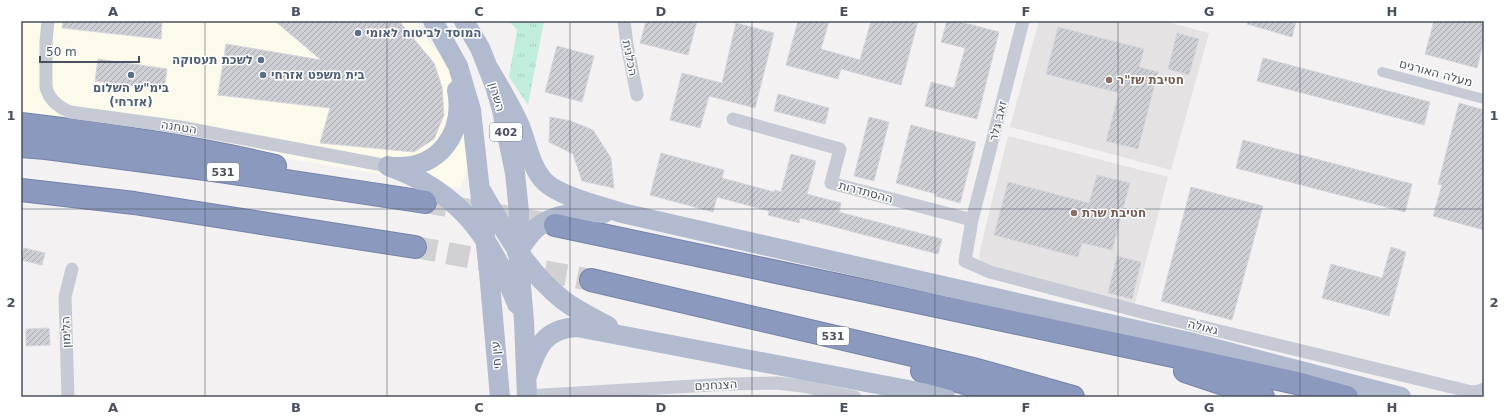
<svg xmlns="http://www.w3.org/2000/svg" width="1505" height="418" font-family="'DejaVu Sans',Heebo,sans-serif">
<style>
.commercial{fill:#fcfaeb}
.education{fill:#e4e2e3}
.park{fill:url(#park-tufts)}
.building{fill:url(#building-hatch);stroke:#d5d5dc}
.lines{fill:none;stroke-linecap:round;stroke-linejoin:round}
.motorway-tunnel{stroke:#d1d1d4;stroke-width:22;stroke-dasharray:22 11;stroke-linecap:butt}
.motorway-casing{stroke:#7583a9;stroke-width:24}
.pedestrian{stroke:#c5cad5;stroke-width:10}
.minor{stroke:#c5cad5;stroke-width:13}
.primary{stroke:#b1bace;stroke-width:20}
.motorway{stroke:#8a99bd;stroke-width:22}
.grid{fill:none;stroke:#49505e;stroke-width:1;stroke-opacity:0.55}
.service-dot{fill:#5c6f8a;stroke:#fff;stroke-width:1.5}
.education-dot{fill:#8d6e63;stroke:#fff;stroke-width:1.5}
.labels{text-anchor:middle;stroke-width:3;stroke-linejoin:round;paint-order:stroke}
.shield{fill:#fff;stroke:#80848e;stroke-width:1}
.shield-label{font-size:11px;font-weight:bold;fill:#49505e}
.service-label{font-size:12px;font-weight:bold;fill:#4e5e75;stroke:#fff;text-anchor:start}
.street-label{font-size:12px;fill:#49505e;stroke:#fff}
.education-label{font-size:12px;font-weight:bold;fill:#785e54;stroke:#fff;text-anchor:start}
.neatline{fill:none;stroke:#49505e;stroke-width:1.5}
.grid-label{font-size:13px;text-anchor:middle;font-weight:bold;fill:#49505e}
</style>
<defs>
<pattern id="park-tufts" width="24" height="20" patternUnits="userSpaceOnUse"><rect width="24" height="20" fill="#c1eedc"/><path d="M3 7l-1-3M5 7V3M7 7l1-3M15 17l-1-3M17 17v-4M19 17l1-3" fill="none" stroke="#a7cebf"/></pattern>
<pattern id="building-hatch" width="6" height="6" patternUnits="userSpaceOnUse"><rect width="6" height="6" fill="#cecfd5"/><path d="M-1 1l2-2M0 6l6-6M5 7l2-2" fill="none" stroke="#a9aab0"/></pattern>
</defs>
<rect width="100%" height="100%" fill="#f3f1f1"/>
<path class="commercial" d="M21,21H412L461,81L470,163L460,188L21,113Z"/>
<path class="education" d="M1039,21H1163L1209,33L1171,170L1010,127Z
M1008,136L1168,177L1134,307L979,265L980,250Z"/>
<path class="park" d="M509,21H544L528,105L509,77L517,30Z"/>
<path class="building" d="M63,21H162L161,39L62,28Z
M275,21H399L434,63L442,87L444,115L434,139L414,152L320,143L330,108L218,95L226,44L321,60Z
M646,21H697L688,55L640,43Z
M798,21H829L821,49L860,60L871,21H918L901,85L841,69L838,79L786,65Z
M947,21H957L999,32L977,119L925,106L931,82L954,88L965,48L941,42Z
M1248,21H1296L1292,37L1247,24Z
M1434,21H1484V40L1477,68L1425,54Z
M736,23L774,33L755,108L709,96L700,128L670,120L682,73L722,83Z
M1058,27L1144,49L1139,67L1158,72L1138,149L1106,141L1119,93L1046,74Z
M1177,33L1199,39L1189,75L1168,69Z
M557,46L594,56L582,102L545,92Z
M1263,58L1430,102L1424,125L1257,81Z
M98,59L167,69L164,90L95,81Z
M778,94L829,108L825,124L774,111Z
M1459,103L1484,110V230L1433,216L1442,185L1438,184Z
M550,117L571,121L593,130L611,158L614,188L582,181L573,154L549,142Z
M869,117L889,122L874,181L854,176Z
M911,125L976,142L960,203L935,196L936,194L896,183Z
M1243,140L1412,184L1405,212L1236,168Z
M661,153L724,170L722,178L774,192L775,190L781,192L791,154L816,161L807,194L841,203L839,212L942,239L938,254L800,218L799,223L768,215L769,211L717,197L713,212L650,195Z
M1097,175L1130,183L1112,250L1082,243L1078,257L994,235L1008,182L1089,203Z
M1191,187L1263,206L1232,320L1161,301Z
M1391,247L1406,252L1389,316L1322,298L1331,264L1382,278Z
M24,248L45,253L42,265L21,260Z
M1117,256L1141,262L1132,299L1108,293Z
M49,328L50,345L26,346V329Z"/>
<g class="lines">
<path class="motorway-tunnel" d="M425,202L555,225
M415,247L591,280"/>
<g class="motorway-casing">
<path id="motorway" d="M21,124C106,134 191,146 275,166
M21,146L46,148L213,170L425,202
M21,190L134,203L415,247
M555,225L1206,363L1301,384L1347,397
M591,280L977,370L1073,397
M922,371L1014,397
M1185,371L1263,397"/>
</g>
<path class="pedestrian" d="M1382,72L1484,99"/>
<path class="minor" d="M48,21L46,42V87C49,100 58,107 70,112L180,127L388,166
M624,21L627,45L637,95
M1023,21L972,220L965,261L990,272L1153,315L1472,392L1480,391L1484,389
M733,119L840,149L831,183L972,220
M527,396L727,384L777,383L802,386L855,397
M68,397L65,297L72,269"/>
<path class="primary" d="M433,21L458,66L471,110L489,272L500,397
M464,21L480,48L495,86L502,110L515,173L519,212L518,251L524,321L527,397
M489,69C500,88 511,106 520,126C527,144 531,168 545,182C561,197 601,206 622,213L1189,342L1401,397
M388,166C459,191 491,237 517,304
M395,167C440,169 465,132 457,90
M482,192C504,230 527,272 563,300C577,311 593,318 608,326
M517,252C524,244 529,233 539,226C557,213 582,211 604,213
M527,376C537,348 543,329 577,327L945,397"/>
<use href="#motorway" class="motorway"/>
</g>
<path class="grid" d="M205,21V397M387,21V397M570,21V397M752,21V397M935,21V397M1118,21V397M1300,21V397M21,209H1484"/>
<g class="service-dot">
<circle cx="358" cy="33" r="4"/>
<circle cx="261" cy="60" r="4"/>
<circle cx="131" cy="75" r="4"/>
<circle cx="263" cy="75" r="4"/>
</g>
<g class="education-dot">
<circle cx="1109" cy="80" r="4"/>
<circle cx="1074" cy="213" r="4"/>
</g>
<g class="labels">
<g class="shield">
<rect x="490" y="123" width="32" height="18" rx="3"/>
<rect x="207" y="163" width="32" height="18" rx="3"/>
<rect x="817" y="327" width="32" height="18" rx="3"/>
</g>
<g class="shield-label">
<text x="506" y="136">402</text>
<text x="223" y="176">531</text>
<text x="833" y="340">531</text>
</g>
<g class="service-label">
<text x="366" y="37">המוסד לביטוח לאומי</text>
<text x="253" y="64" text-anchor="end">לשכת תעסוקה</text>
<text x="271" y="79">בית משפט אזרחי</text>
<text x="131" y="92" text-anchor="middle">בימ"ש השלום<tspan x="131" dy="14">(אזרחי)</tspan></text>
</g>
<g class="street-label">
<text transform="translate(630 58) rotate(79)" y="4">הכלנית</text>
<text transform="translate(1436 73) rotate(15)" y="4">מעלה האורנים</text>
<text transform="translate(497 97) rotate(74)" y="4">השרון</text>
<text transform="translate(998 121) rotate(-76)" y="4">זאב גלר</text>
<text transform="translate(179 127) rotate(9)" y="4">הטחנה</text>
<text transform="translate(866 192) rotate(15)" y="4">ההסתדרות</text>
<text transform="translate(1203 327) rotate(14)" y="4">גאולה</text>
<text transform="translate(66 332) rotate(-92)" y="4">הלימון</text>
<text transform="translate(496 355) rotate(-95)" y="4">עין חי</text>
<text transform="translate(716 385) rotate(-3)" y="4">הצנחנים</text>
</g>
<g class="education-label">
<text x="1117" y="84">חטיבת שז"ר</text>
<text x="1082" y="217">חטיבת שרת</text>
</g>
</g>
<rect width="1505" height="418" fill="none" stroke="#ffffff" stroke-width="44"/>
<path d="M40 56v6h99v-6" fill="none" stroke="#49505e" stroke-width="2"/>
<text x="46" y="56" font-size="12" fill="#49505e" stroke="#ffffff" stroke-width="3" paint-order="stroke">50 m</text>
<rect x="22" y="22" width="1461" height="374" class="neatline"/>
<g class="grid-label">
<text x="113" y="16">A</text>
<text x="296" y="16">B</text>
<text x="479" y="16">C</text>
<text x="661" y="16">D</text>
<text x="844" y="16">E</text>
<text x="1026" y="16">F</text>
<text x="1209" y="16">G</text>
<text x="1392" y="16">H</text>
<text x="11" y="120">1</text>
<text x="1494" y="120">1</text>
<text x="11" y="307">2</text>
<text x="1494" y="307">2</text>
<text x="113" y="412">A</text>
<text x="296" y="412">B</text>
<text x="479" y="412">C</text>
<text x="661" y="412">D</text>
<text x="844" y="412">E</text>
<text x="1026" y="412">F</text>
<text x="1209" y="412">G</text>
<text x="1392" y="412">H</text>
</g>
</svg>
